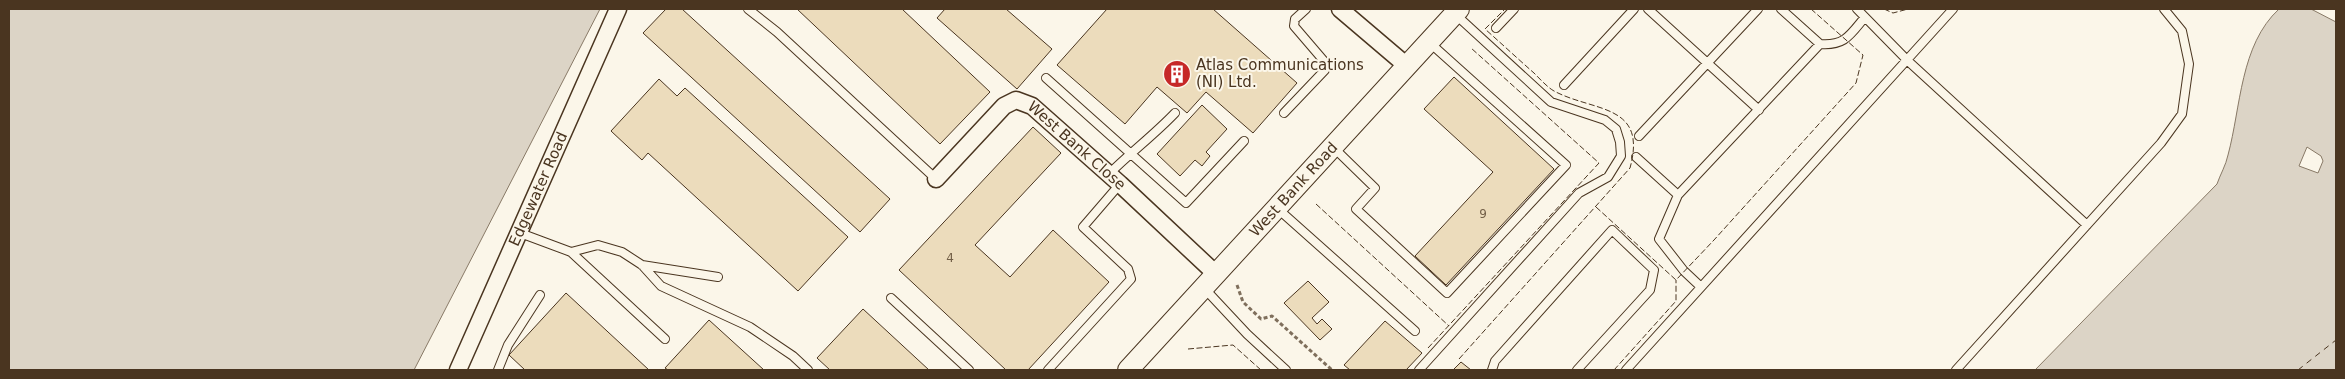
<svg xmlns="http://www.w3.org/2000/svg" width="2345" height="379" font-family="'DejaVu Sans',sans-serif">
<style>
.water{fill:#dcd4c6;stroke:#887966}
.pier{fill:#fbf6e9;stroke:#887966}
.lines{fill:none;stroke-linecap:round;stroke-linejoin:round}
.ferry{stroke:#4a3520;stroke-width:1;stroke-dasharray:6 5;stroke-linecap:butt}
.building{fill:#ecdcbc;stroke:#4a3520}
.service-casing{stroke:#4a3520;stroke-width:10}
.minor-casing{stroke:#4a3520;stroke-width:19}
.tertiary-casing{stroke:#4a3520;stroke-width:22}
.path{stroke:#7f6f5c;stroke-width:3;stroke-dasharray:4 2.5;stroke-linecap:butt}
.service{stroke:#fbf6e9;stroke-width:8}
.minor{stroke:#fbf6e9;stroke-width:16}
.tertiary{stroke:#fbf6e9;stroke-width:20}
.fence{stroke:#4a3520;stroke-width:1;stroke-dasharray:6 2.5;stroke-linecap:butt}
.labels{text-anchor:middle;stroke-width:4;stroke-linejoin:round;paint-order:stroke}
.number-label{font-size:12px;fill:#725f47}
.poi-label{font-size:15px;fill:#4a3520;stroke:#fbf6e9;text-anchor:start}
.street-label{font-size:15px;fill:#4a3520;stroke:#fbf6e9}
</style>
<rect width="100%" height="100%" fill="#fbf6e9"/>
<path class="water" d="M9,9H600L414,370H9Z
M2279,9H2311L2336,22V370H2035L2217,184C2220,175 2226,165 2228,155C2241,107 2240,45 2279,9Z"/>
<path class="pier" d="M2307,147L2321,156L2323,161L2318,173L2299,166Z"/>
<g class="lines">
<path class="ferry" d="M2298,370L2336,340"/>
</g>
<path class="building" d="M666,9H682L890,199L860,232L643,33Z
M797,9H902L990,92L940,144Z
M945,9H1006L1052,49L1017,89L937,18Z
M1107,9H1213L1297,83L1253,133L1206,92L1187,113L1157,87L1125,124L1057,65Z
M1454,77L1554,169L1446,285L1415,256L1493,172L1424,109Z
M659,79L677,96L685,88L848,237L798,291L648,153L642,160L611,131Z
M1202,105L1227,129L1206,152L1210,156L1202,166L1195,160L1180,176L1157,154Z
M1033,127L1061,153L975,245L1010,277L1053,230L1109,282L1028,370H1006L899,270Z
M1308,281L1329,302L1312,318L1317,324L1322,319L1332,329L1320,340L1284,303Z
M566,293L649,370H525L509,355Z
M863,309L929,370H830L817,358Z
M709,320L764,370H668L665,368Z
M1385,321L1422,353L1406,370H1350L1344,365Z
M1461,362L1471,370H1453Z"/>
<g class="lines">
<g class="service-casing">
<path id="service" d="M748,9L777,32L936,179
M1648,9L1759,110
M1781,9L1820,44
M1857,9L1908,61L2087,225
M1496,28L1514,9
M1046,78L1186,203L1244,141
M1564,85L1634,9
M1284,113L1325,70L1324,61L1294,26L1295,19L1306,9
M1639,136L1758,9
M1333,147L1375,188L1356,209L1447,293L1566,165L1430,43
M1636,157L1678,195
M1109,174C1130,153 1154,135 1175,113
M1278,209L1415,331
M520,233L571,252L665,339
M571,252L598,245L622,252L642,265L661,286L750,327L793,356L808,370
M642,265L718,277
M1701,287L1684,271L1659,239L1678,195L1820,44C1845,46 1850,35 1865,17
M1204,288L1247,334L1286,370
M891,298L969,370
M498,370L508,345L540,295
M1048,370L1131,279L1128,269L1083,227L1120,184
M1419,370L1579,193L1608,177L1621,156L1620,142L1616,129L1605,120L1551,102L1455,14
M1492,370L1495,361L1612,230L1654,270L1650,290L1577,370
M1626,370L1953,9
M1956,370L2161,143L2182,114L2189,64L2182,31L2164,9"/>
</g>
<g class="minor-casing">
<g id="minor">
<path d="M1340,9L1407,66"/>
<path id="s1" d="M936,179L1004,106L1016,100L1032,106L1120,184L1216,274"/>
<path id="s2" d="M458,370L618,9"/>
</g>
</g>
<g class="tertiary-casing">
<g id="tertiary">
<path id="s3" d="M1128,370L1459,9"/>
</g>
</g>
<path class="path" d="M1237,285L1243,302L1261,319L1272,316L1332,370"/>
<use href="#service" class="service"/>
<use href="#minor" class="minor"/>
<use href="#tertiary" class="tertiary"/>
<path class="fence" d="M1884,9L1893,13L1908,9
M1316,204L1449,326
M1596,207L1676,280L1714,240L1856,83L1863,55L1811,9
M1428,348L1599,163L1471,48
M1188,349L1233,345L1261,370
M1459,359L1630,168C1648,103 1593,112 1554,91C1547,87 1540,79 1534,73C1518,59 1502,44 1485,29L1505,9
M1614,370L1676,301V280"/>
</g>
<defs>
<g id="building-disc" transform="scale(1.4375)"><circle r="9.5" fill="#c62828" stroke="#fbf6e9"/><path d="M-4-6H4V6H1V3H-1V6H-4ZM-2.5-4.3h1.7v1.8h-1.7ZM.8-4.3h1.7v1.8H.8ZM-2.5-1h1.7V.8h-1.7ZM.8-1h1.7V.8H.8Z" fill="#fff"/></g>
</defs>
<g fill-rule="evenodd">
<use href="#building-disc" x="1177" y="74"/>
</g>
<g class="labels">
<g class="number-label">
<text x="1483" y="218">9</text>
<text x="950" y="262">4</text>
</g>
<g class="poi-label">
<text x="1196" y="70">Atlas Communications<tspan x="1196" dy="17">(NI) Ltd.</tspan></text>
</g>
<g class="street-label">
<text dy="5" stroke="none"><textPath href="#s1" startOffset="190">West Bank Close</textPath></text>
<text dy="5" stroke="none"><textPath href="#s3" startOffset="245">West Bank Road</textPath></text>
<text dy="5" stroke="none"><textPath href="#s2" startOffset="198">Edgewater Road</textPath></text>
</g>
</g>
<rect width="2345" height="379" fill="none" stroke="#4a3520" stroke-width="20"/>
</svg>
